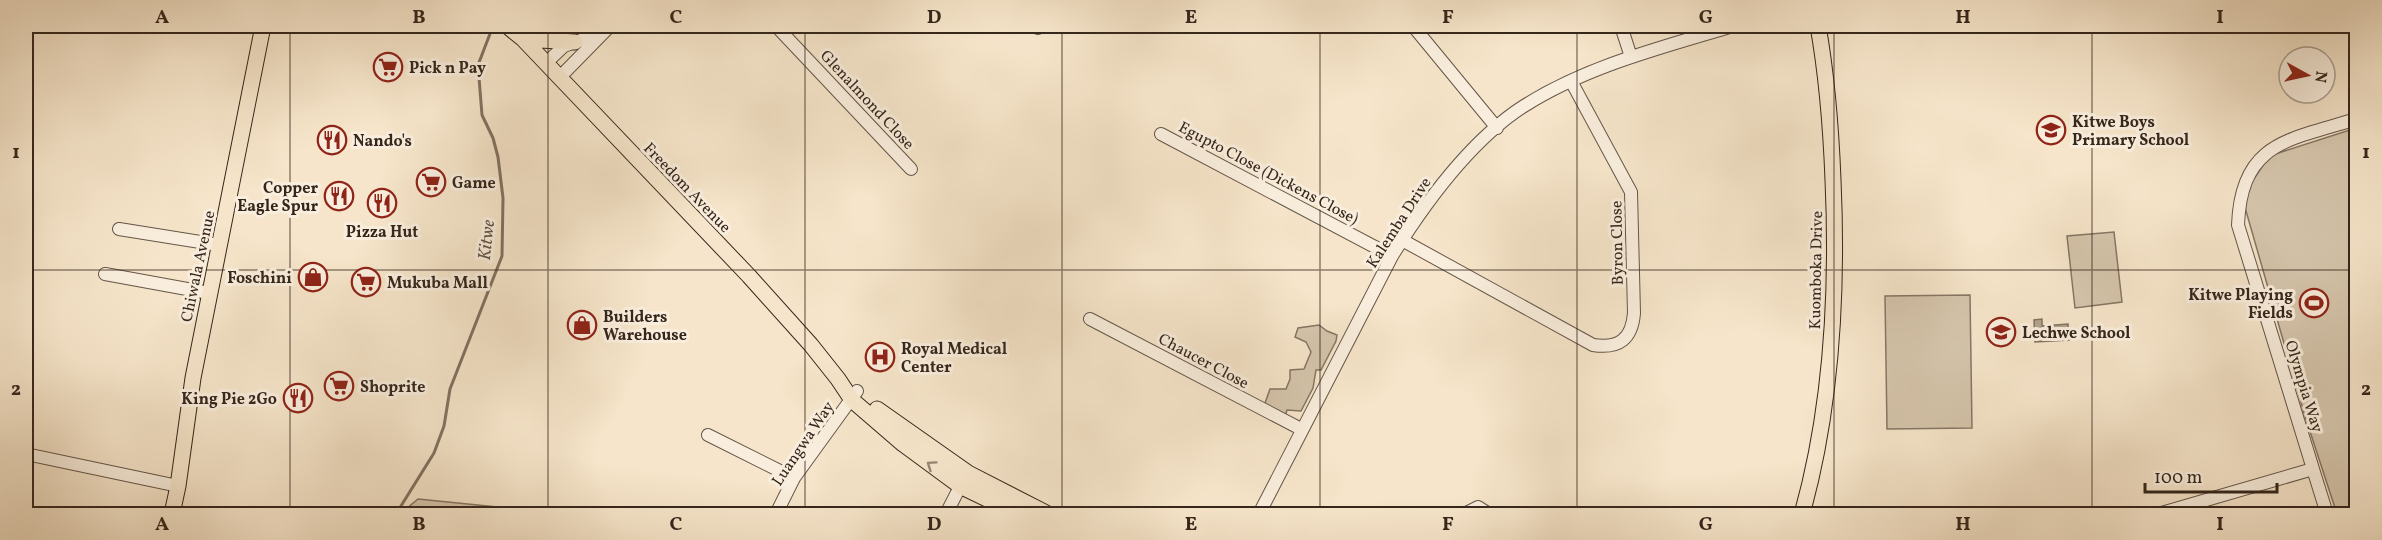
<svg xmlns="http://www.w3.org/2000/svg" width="2382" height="540" font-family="Vollkorn,serif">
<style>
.green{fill:#d5c5ac;stroke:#857664;stroke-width:1.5}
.water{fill:#b4a48f;stroke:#817261;stroke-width:1.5}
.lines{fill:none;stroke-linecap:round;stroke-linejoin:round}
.stream{stroke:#817261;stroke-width:3}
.minor-casing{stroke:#655648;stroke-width:14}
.major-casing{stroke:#35261c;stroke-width:17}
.minor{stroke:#f9eedd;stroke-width:12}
.major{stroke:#f6e5ca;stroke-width:15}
.oneway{stroke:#968673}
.grid{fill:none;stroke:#35261c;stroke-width:1.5;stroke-opacity:0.55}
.labels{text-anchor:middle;stroke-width:6;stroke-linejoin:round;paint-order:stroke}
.poi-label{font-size:16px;font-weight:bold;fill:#35261c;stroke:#f9eedd;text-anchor:start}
.street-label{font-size:16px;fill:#35261c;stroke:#f9eedd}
.water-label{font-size:18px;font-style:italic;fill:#615244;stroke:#f9eedd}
.neatline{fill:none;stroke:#35261c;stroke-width:2}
.grid-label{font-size:20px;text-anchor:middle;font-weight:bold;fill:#35261c}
</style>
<rect width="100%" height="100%" fill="#f6e5ca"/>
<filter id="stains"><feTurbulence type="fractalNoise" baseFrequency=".00333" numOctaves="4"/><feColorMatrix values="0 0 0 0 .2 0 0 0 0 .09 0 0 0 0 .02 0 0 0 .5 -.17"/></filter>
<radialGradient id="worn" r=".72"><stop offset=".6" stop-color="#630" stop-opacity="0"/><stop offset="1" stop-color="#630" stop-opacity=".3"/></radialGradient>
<path class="green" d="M521,26H596L584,34L529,33Z
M2356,128V514H2337L2304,413L2242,197L2269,156Z
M2114,232L2122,302L2075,308L2067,236Z
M1970,295L1972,428L1887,429L1885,296Z
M1319,325L1327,331L1337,335L1336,341L1321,370H1316L1313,388L1301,411L1287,410L1285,417L1264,406L1270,389H1286L1290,379V370L1304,369L1311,352L1306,342L1295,337L1298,328Z
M418,499L566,514H567H400Z"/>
<path class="water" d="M2042,319V326L2068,324L2069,340L2035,342L2034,320Z"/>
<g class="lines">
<path class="stream" d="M396,514L434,453L444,426L450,389L502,256L503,198L498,157L493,138L482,115L478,65L493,26"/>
<g class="minor-casing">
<path id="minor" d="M776,26L911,169
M1036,26L1038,28
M1413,26L1497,128
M1621,26L1631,57
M546,63L564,46L601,33
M560,77L610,26
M1161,134L1392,256
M119,229L219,245
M1402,240L1593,345C1619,349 1632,339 1634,313L1631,192L1571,81
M105,274L209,293
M1090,319L1301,429
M708,435L794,478
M26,454L178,486
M2313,469L2327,514
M776,514L794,478L857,391
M946,514L964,479
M1259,514L1392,256C1425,203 1471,140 1524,106C1587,66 1663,47 1733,26
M1464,514L1478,507L1489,514
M2158,514L2313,469L2238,225C2241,141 2290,140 2356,119"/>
</g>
<g class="major-casing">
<path id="major" d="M507,26L523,39L749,276L811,345L838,379L852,400L903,444L960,486L1018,514
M523,39L575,42
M877,409L968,473L1048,514
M172,514L178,486L193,378L263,26
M1802,514C1832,407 1838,291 1833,180C1831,128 1827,77 1818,26"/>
</g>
<use href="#minor" class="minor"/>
<use href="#major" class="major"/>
</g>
<defs><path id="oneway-chevron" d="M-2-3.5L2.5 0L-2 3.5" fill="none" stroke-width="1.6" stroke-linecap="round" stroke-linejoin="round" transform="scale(1.5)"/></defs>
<use class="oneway" href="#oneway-chevron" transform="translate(931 465) rotate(-145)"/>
<path class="grid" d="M290,26V514M548,26V514M805,26V514M1062,26V514M1320,26V514M1577,26V514M1834,26V514M2092,26V514M26,270H2356"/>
<defs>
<g id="supermarket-ring" transform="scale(1.5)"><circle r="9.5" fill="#f9eedd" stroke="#8f2418" stroke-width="1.5"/><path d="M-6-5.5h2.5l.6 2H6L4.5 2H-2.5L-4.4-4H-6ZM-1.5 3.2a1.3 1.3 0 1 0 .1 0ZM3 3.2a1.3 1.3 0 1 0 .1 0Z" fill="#8f2418"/></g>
<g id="school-ring" transform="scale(1.5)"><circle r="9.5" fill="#f9eedd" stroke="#8f2418" stroke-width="1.5"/><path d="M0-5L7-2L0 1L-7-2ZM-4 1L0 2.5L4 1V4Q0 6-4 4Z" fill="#8f2418"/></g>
<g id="restaurant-ring" transform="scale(1.5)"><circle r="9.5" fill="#f9eedd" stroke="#8f2418" stroke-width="1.5"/><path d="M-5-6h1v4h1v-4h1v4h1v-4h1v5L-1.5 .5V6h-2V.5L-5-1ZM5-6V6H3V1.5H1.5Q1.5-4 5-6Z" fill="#8f2418"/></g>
<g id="shop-ring" transform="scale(1.5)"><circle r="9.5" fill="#f9eedd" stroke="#8f2418" stroke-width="1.5"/><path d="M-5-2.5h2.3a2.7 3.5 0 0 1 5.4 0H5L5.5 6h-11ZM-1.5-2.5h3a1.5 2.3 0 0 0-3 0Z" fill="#8f2418"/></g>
<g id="stadium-ring" transform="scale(1.5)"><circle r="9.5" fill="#f9eedd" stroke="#8f2418" stroke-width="1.5"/><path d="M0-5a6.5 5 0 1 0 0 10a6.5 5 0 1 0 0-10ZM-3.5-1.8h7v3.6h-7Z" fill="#8f2418"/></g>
<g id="hospital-ring" transform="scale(1.5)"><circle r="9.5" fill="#f9eedd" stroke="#8f2418" stroke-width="1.5"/><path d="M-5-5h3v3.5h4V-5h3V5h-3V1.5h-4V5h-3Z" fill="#8f2418"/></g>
</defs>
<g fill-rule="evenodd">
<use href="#supermarket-ring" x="388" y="67"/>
<use href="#school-ring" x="2051" y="130"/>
<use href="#restaurant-ring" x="332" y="140"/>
<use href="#supermarket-ring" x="431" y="182"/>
<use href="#restaurant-ring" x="339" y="196"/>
<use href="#restaurant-ring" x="382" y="203"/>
<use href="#shop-ring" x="313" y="277"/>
<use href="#supermarket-ring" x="366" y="282"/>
<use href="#stadium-ring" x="2314" y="303"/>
<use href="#shop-ring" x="582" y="325"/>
<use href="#school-ring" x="2001" y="332"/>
<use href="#hospital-ring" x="880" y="357"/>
<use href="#supermarket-ring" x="339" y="386"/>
<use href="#restaurant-ring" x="298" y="398"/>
</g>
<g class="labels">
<g class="poi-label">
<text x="409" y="73">Pick n Pay</text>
<text x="2072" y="127">Kitwe Boys<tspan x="2072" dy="18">Primary School</tspan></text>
<text x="353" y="146">Nando's</text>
<text x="452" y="188">Game</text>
<text x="318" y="193" text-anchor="end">Copper<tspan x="318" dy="18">Eagle Spur</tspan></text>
<text x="382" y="237" text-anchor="middle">Pizza Hut</text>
<text x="292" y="283" text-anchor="end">Foschini</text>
<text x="387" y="288">Mukuba Mall</text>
<text x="2293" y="300" text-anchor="end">Kitwe Playing<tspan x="2293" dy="18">Fields</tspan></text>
<text x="603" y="322">Builders<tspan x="603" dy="18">Warehouse</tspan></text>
<text x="2022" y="338">Lechwe School</text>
<text x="901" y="354">Royal Medical<tspan x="901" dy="18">Center</tspan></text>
<text x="360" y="392">Shoprite</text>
<text x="277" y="404" text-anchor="end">King Pie 2Go</text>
</g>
<g class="street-label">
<text transform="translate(868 99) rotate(47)" y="6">Glenalmond Close</text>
<text transform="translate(1269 172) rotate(28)" y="6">Egupto Close (Dickens Close)</text>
<text transform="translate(688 187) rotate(46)" y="6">Freedom Avenue</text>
<text transform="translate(1398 222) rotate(-57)" y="6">Kalemba Drive</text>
<text transform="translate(1616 243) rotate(-91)" y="6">Byron Close</text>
<text transform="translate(197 266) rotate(-78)" y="6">Chiwala Avenue</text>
<text transform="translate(1815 270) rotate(-89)" y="6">Kuomboka Drive</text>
<text transform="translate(1204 360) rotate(28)" y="6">Chaucer Close</text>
<text transform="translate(2305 386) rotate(73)" y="6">Olympia Way</text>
<text transform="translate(802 443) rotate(-56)" y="6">Luangwa Way</text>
</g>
<g class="water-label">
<text transform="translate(486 240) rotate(-84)" y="6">Kitwe</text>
</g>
</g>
<rect width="2382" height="540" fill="none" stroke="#f6e5ca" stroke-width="66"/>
<g transform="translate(2307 75) rotate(98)"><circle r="28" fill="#f9eedd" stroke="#ab9e90" stroke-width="1.5"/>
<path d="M0-4.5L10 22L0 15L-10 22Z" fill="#8f2418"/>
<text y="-9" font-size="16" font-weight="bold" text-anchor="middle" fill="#35261c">N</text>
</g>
<path d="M2145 483v9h132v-9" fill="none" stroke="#35261c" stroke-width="3"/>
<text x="2154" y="483" font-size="18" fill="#35261c" stroke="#f9eedd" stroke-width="4.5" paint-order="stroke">100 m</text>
<rect x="33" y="33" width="2316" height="474" class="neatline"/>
<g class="grid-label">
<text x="162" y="23">A</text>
<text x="419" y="23">B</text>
<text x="676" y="23">C</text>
<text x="934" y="23">D</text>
<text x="1191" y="23">E</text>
<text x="1448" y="23">F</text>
<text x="1706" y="23">G</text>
<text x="1963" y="23">H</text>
<text x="2220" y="23">I</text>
<text x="16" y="158">1</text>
<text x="2366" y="158">1</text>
<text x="16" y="395">2</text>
<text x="2366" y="395">2</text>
<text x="162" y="530">A</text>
<text x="419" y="530">B</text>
<text x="676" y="530">C</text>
<text x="934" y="530">D</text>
<text x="1191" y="530">E</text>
<text x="1448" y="530">F</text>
<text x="1706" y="530">G</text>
<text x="1963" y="530">H</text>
<text x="2220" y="530">I</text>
</g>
<rect width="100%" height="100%" filter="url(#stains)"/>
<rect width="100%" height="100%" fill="url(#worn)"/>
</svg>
